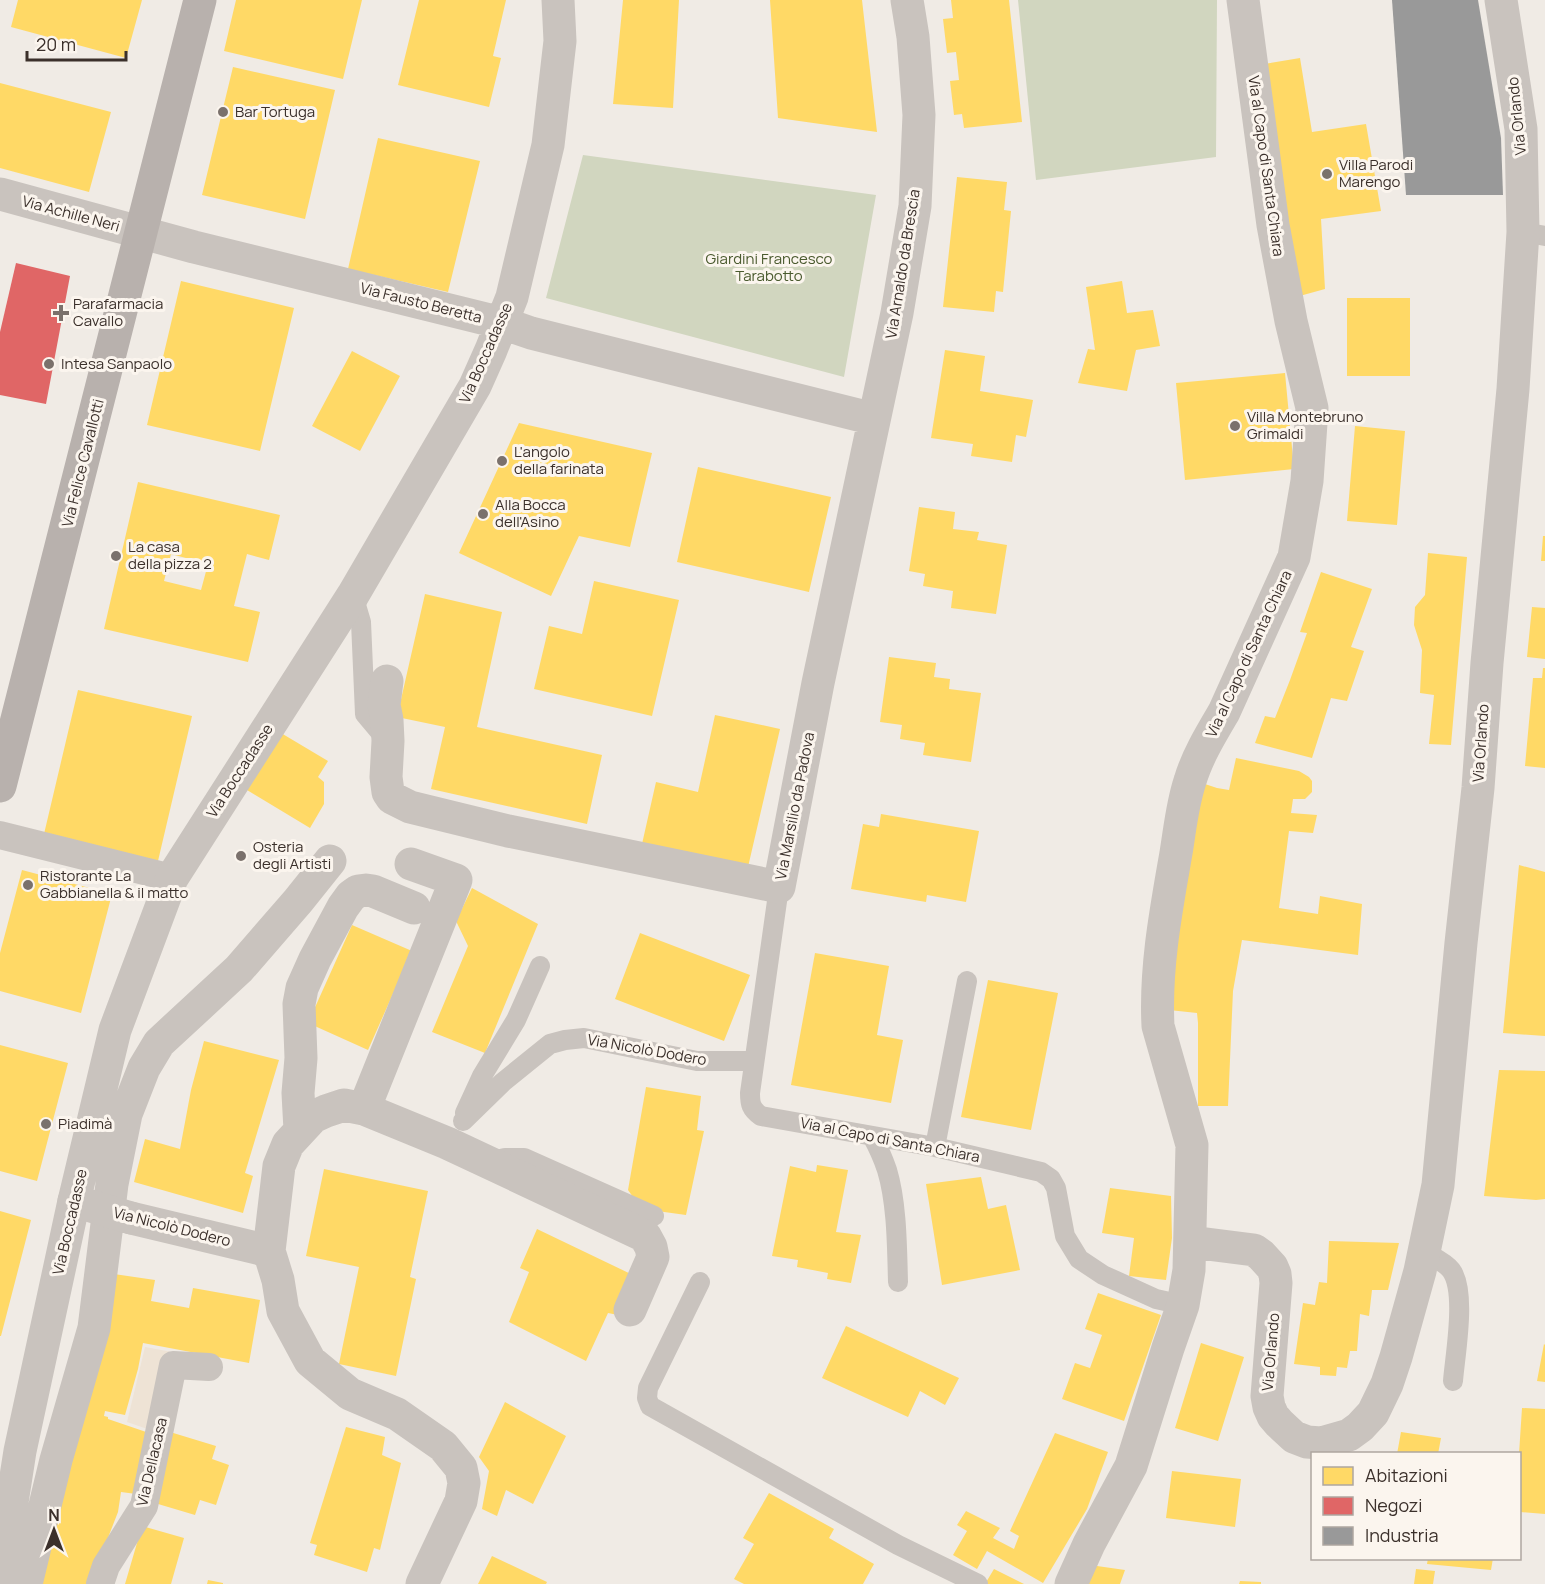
<svg xmlns="http://www.w3.org/2000/svg" width="1545" height="1584" font-family="Manrope,sans-serif">
<style>
.green{fill:#d1d6bf}
.plaza{fill:#eee3d5}
.homes{fill:#ffd966;fill-rule:evenodd}
.shops{fill:#e06666}
.industry{fill:#999}
.lines{fill:none;stroke-linecap:round;stroke-linejoin:round}
.service{stroke:#c9c3be;stroke-width:20}
.pedestrian{stroke:#c9c3be;stroke-width:28}
.minor{stroke:#c9c3be;stroke-width:33}
.primary{stroke:#b8b1ad;stroke-width:33}
.minor-bridge{stroke:#c9c3be;stroke-width:33}
.poi-dot{fill:#7a716c;stroke:#fbf5ee;stroke-width:2}
.labels{text-anchor:middle;stroke-width:6;stroke-linejoin:round;paint-order:stroke}
.poi-label{font-size:15px;fill:#3b302b;stroke:#fbf5ee;text-anchor:start}
.street-label{font-size:15px;fill:#3b302b;stroke:#fbf5ee}
.park-label{font-size:15px;fill:#4a5a2e;stroke:#fbf5ee}
</style>
<rect width="100%" height="100%" fill="#f0ebe5"/>
<path class="green" d="M1018,0H1217L1216,157L1036,180Z
M583,155L876,195L844,377L546,298Z"/>
<path class="plaza" d="M145,1347L183,1354L159,1433L127,1422Z"/>
<path class="homes" d="M18,0H142L126,58L11,27Z
M236,0H362L343,79L224,51Z
M419,0H506L493,56L501,58L489,107L398,85Z
M623,0H679L673,108L613,104Z
M770,0H862L877,132L778,118Z
M951,0H1009L1022,122L964,128L962,114L954,115L950,81L959,80L956,52L947,53L943,19L953,18Z
M1300,58L1312,132L1366,124L1381,211L1321,219L1325,289L1296,297L1264,64Z
M233,67L335,90L305,219L202,195Z
M0,83L111,112L89,192L0,168Z
M378,138L480,161L448,292L348,269Z
M957,177L1007,182L1004,210L1011,211L1003,292L996,291L994,312L943,307Z
M181,281L294,308L260,451L147,425Z
M1122,281L1127,313L1153,310L1160,346L1136,350L1127,391L1078,383L1088,349L1095,350L1086,287Z
M1347,298H1410V376H1347Z
M945,350L985,356L980,391L1033,400L1026,437L1016,435L1012,462L971,456L973,444L931,438Z
M352,351L400,376L360,451L312,426Z
M1285,373L1294,469L1185,480L1176,383Z
M519,423L652,453L630,547L579,536L551,596L459,553Z
M1355,426L1405,431L1397,525L1347,521Z
M698,467L831,497L809,592L677,562Z
M138,482L280,515L269,560L247,554L234,606L260,612L248,662L104,629ZM171,554L208,564L201,590L164,581Z
M919,507L955,512L953,529L979,532L977,540L1007,545L996,614L951,608L953,591L923,586L925,574L909,571Z
M1543,536H1545V561H1541Z
M1428,553L1467,557L1451,745L1429,744L1434,695L1420,693L1422,650L1414,625L1415,607L1425,595Z
M1321,572L1372,589L1351,647L1364,651L1347,701L1331,698L1312,758L1255,743L1265,716L1275,718L1290,680L1307,633L1300,632Z
M594,581L679,600L652,716L534,689L549,626L582,634Z
M425,594L502,612L477,727L602,755L587,824L431,789L445,727L397,717Z
M1532,607L1545,608V659L1527,657Z
M889,657L936,663L934,677L950,679L949,689L981,693L971,762L923,755L925,743L900,739L902,725L880,722Z
M1543,668H1545V768L1525,766L1533,678H1542Z
M78,690L192,716L158,861L44,834Z
M715,715L780,729L748,867L642,844L656,782L698,792Z
M281,733L328,761L318,777L324,782V804L310,828L247,790Z
M1236,758L1299,771L1309,777L1312,781V792L1305,799H1293L1291,813L1317,815L1313,833L1289,831L1279,908L1318,914L1320,896L1362,904L1358,955L1242,940L1233,991L1228,1106H1198V1023L1197,1013L1169,1010L1174,933L1202,783L1217,788L1229,790Z
M881,814L979,831L966,902L927,895L926,902L851,889L863,824L879,827Z
M1519,865L1545,872V1036L1503,1033Z
M22,870L112,894L81,1013L0,991V953Z
M472,888L538,924L485,1053L432,1032L468,946L456,921Z
M352,925L412,951L368,1050L308,1023Z
M640,933L750,975L724,1041L615,999Z
M815,953L889,966L877,1035L903,1040L891,1103L791,1085Z
M988,980L1058,993L1031,1130L961,1117Z
M204,1041L279,1060L245,1173L253,1176L243,1213L134,1182L145,1139L180,1149L191,1090Z
M0,1045L68,1063L37,1181L0,1171Z
M1499,1070L1545,1071V1199L1536,1200L1484,1196Z
M646,1087L701,1096L697,1130L704,1131L686,1215L657,1211L633,1197L628,1190Z
M817,1165L848,1170L836,1232L861,1235L851,1283L827,1279L828,1273L797,1267L798,1260L772,1256L790,1166L816,1172Z
M324,1169L428,1191L410,1277L416,1279L396,1376L339,1364L359,1267L306,1256Z
M981,1177L988,1209L1006,1205L1020,1270L942,1285L926,1184Z
M1110,1188L1171,1196L1172,1238L1166,1280L1129,1276L1134,1238L1102,1233Z
M0,1211L31,1220L1,1336H0Z
M537,1229L635,1276L618,1315L608,1313L586,1361L509,1322L529,1272L520,1268Z
M1329,1241L1399,1243L1388,1290H1372L1369,1316L1360,1314L1357,1351H1350L1347,1368L1337,1367L1336,1376L1320,1375V1367L1294,1364L1303,1303L1315,1305L1319,1282L1327,1283Z
M114,1274L155,1280L151,1301L189,1308L193,1288L260,1300L249,1363L143,1343L138,1369L125,1415L105,1411L104,1416L108,1417V1419L152,1434L144,1495L121,1492L118,1512L90,1584H35Z
M1098,1293L1161,1315L1124,1421L1062,1399L1075,1363L1090,1368L1102,1335L1085,1329Z
M846,1326L959,1378L945,1405L920,1391L908,1417L822,1378Z
M1201,1343L1244,1357L1218,1441L1175,1428Z
M1544,1344L1545,1345V1382L1537,1381Z
M505,1402L566,1436L533,1504L506,1490L497,1516L482,1509L489,1471L479,1457Z
M1522,1408L1545,1409V1514L1520,1512L1519,1454Z
M346,1427L385,1437L382,1455L401,1463L380,1550L374,1548L367,1572L314,1555L317,1545L310,1543Z
M170,1432L216,1446L212,1459L229,1465L216,1505L200,1500L195,1515L148,1501Z
M1401,1432L1441,1438L1438,1454H1397Z
M1055,1433L1108,1452L1087,1509L1043,1583L987,1551L977,1569L953,1555L967,1531L957,1525L966,1511L1000,1528L993,1538L1014,1549L1019,1536L1010,1531Z
M1172,1471L1241,1479L1235,1527L1166,1518Z
M769,1493L834,1529L829,1538L874,1564L863,1584H744L734,1579L754,1544L743,1538Z
M142,1526L184,1538L171,1584H125Z
M492,1556L547,1582L546,1584H478Z
M1428,1558H1493L1491,1570L1427,1564Z
M1090,1565L1125,1570L1120,1584H1083Z
M994,1569L1024,1584H985Z
M1416,1569L1435,1571L1433,1584H1414Z
M208,1580L223,1583V1584H207Z
M1240,1581L1261,1582V1584H1239Z"/>
<path class="shops" d="M16,263L70,276L46,404L0,395V332Z"/>
<path class="industry" d="M1392,0H1478L1501,138L1503,195H1406Z"/>
<g class="lines">
<path class="service" d="M1523,232L1545,236
M353,595L361,622L365,714L386,739
M779,887L750,1093C750,1104 751,1109 761,1116L935,1147L1041,1172L1051,1179L1056,1188L1065,1236L1079,1259L1103,1275L1156,1299L1183,1305
M465,1113L482,1076L516,1020L540,966
M463,1121L503,1082L550,1044L565,1040L584,1038L697,1061H754
M872,1136C878,1147 883,1158 887,1170C897,1203 897,1247 898,1282
M935,1147L967,981
M492,1161L505,1158H524L654,1216
M1424,1252C1433,1257 1445,1262 1451,1270C1467,1291 1455,1355 1453,1381
M700,1282L648,1388L647,1398L650,1406L898,1545L978,1584"/>
<path class="pedestrian" d="M0,835L172,878
M100,1584L106,1566L144,1506L173,1365L209,1367"/>
<path class="minor" d="M0,194L194,247L502,323L531,333L874,419
M387,681L384,705L387,720L388,741L386,777L388,792L392,798L410,807L508,831L779,887L818,683L897,313L915,206L919,115L913,37L907,0
M364,1109L456,880L411,864
M300,1130L298,1093L301,1058L299,1004L302,988L315,959L343,907L351,896L358,891L366,890L373,891L414,908
M131,1218L269,1251L278,1280L283,1311L310,1361L350,1394L397,1414L443,1446L461,1468L464,1483L461,1501L422,1584
M1191,1242L1254,1250L1261,1255L1272,1267L1275,1274L1276,1283L1267,1396L1269,1407L1273,1416L1279,1423L1294,1437L1307,1442L1321,1443L1349,1435L1360,1427L1373,1413L1387,1384L1396,1357L1420,1271L1438,1185L1461,943L1478,788L1487,663L1513,389L1523,232L1521,129L1501,0
M269,1251L279,1166L288,1144L313,1117L326,1111L344,1105L364,1109L447,1143L645,1236L651,1247L653,1257L630,1310
M0,1579L20,1451L74,1201L115,1030L172,878L353,595L475,386L491,350L512,297L548,145L560,41L558,0
M26,1584L56,1460L94,1328L112,1184L126,1114L144,1068L159,1043L239,969L298,901L330,861
M1071,1584L1089,1544L1131,1466L1168,1348L1183,1305L1189,1270L1192,1145L1158,1026C1155,968 1166,910 1176,853C1180,829 1182,805 1190,781C1197,757 1211,734 1224,712L1294,557L1307,481L1312,408L1291,321L1273,225L1243,0"/>
<path class="primary" d="M0,786L200,0"/>
<path class="minor-bridge" d="M74,1201L131,1218"/>
</g>
<g class="poi-dot">
<circle cx="223" cy="112" r="6"/>
<circle cx="1327" cy="174" r="6"/>
<path d="M58 304h6v6h6v6h-6v6h-6v-6h-6v-6h6z"/>
<circle cx="49" cy="364" r="6"/>
<circle cx="1235" cy="426" r="6"/>
<circle cx="502" cy="461" r="6"/>
<circle cx="483" cy="514" r="6"/>
<circle cx="116" cy="556" r="6"/>
<circle cx="241" cy="856" r="6"/>
<circle cx="28" cy="885" r="6"/>
<circle cx="46" cy="1124" r="6"/>
</g>
<g class="labels">
<g class="poi-label">
<text x="235" y="117">Bar Tortuga</text>
<text x="1339" y="170">Villa Parodi<tspan x="1339" dy="17">Marengo</tspan></text>
<text x="73" y="309">Parafarmacia<tspan x="73" dy="17">Cavallo</tspan></text>
<text x="61" y="369">Intesa Sanpaolo</text>
<text x="1247" y="422">Villa Montebruno<tspan x="1247" dy="17">Grimaldi</tspan></text>
<text x="514" y="457">L'angolo<tspan x="514" dy="17">della farinata</tspan></text>
<text x="495" y="510">Alla Bocca<tspan x="495" dy="17">dell'Asino</tspan></text>
<text x="128" y="552">La casa<tspan x="128" dy="17">della pizza 2</tspan></text>
<text x="253" y="852">Osteria<tspan x="253" dy="17">degli Artisti</tspan></text>
<text x="40" y="881">Ristorante La<tspan x="40" dy="17">Gabbianella &amp; il matto</tspan></text>
<text x="58" y="1129">Piadimà</text>
</g>
<g class="street-label">
<text transform="translate(1517 116) rotate(-96)" y="5">Via Orlando</text>
<text transform="translate(1266 166) rotate(82)" y="5">Via al Capo di Santa Chiara</text>
<text transform="translate(71 214) rotate(15)" y="5">Via Achille Neri</text>
<text transform="translate(903 264) rotate(-81)" y="5">Via Arnaldo da Brescia</text>
<text transform="translate(421 303) rotate(14)" y="5">Via Fausto Beretta</text>
<text transform="translate(486 353) rotate(-66)" y="5">Via Boccadasse</text>
<text transform="translate(83 463) rotate(-76)" y="5">Via Felice Cavallotti</text>
<text transform="translate(1249 654) rotate(-65)" y="5">Via al Capo di Santa Chiara</text>
<text transform="translate(1481 743) rotate(-86)" y="5">Via Orlando</text>
<text transform="translate(240 771) rotate(-57)" y="5">Via Boccadasse</text>
<text transform="translate(795 806) rotate(-79)" y="5">Via Marsilio da Padova</text>
<text transform="translate(647 1050) rotate(10)" y="5">Via Nicolò Dodero</text>
<text transform="translate(890 1140) rotate(11)" y="5">Via al Capo di Santa Chiara</text>
<text transform="translate(70 1222) rotate(-77)" y="5">Via Boccadasse</text>
<text transform="translate(172 1227) rotate(14)" y="5">Via Nicolò Dodero</text>
<text transform="translate(1271 1352) rotate(-85)" y="5">Via Orlando</text>
<text transform="translate(152 1462) rotate(-77)" y="5">Via Dellacasa</text>
</g>
<g class="park-label">
<text x="769" y="264">Giardini Francesco<tspan x="769" dy="17">Tarabotto</tspan></text>
</g>
</g>
<rect x="1311" y="1452" width="210" height="108" fill="#fbf5ee" stroke="#aea6a0" stroke-width="1.5"/>
<rect x="1323" y="1467" width="30" height="18" fill="#ffd966" stroke="#aea6a0" stroke-width="1.5"/>
<text x="1365" y="1482" font-size="18" fill="#3b302b">Abitazioni</text>
<rect x="1323" y="1497" width="30" height="18" fill="#e06666" stroke="#aea6a0" stroke-width="1.5"/>
<text x="1365" y="1512" font-size="18" fill="#3b302b">Negozi</text>
<rect x="1323" y="1527" width="30" height="18" fill="#999999" stroke="#aea6a0" stroke-width="1.5"/>
<text x="1365" y="1542" font-size="18" fill="#3b302b">Industria</text>
<g transform="translate(54 1530)" stroke="#fbf5ee" stroke-width="4.5" paint-order="stroke">
<path d="M0-4.5L10 22L0 15L-10 22Z" fill="#3b302b"/>
<text y="-9" font-size="16" font-weight="bold" text-anchor="middle" fill="#3b302b">N</text>
</g>
<path d="M27 51v9h99v-9" fill="none" stroke="#3b302b" stroke-width="3"/>
<text x="36" y="51" font-size="18" fill="#3b302b" stroke="#fbf5ee" stroke-width="4.5" paint-order="stroke">20 m</text>
</svg>
